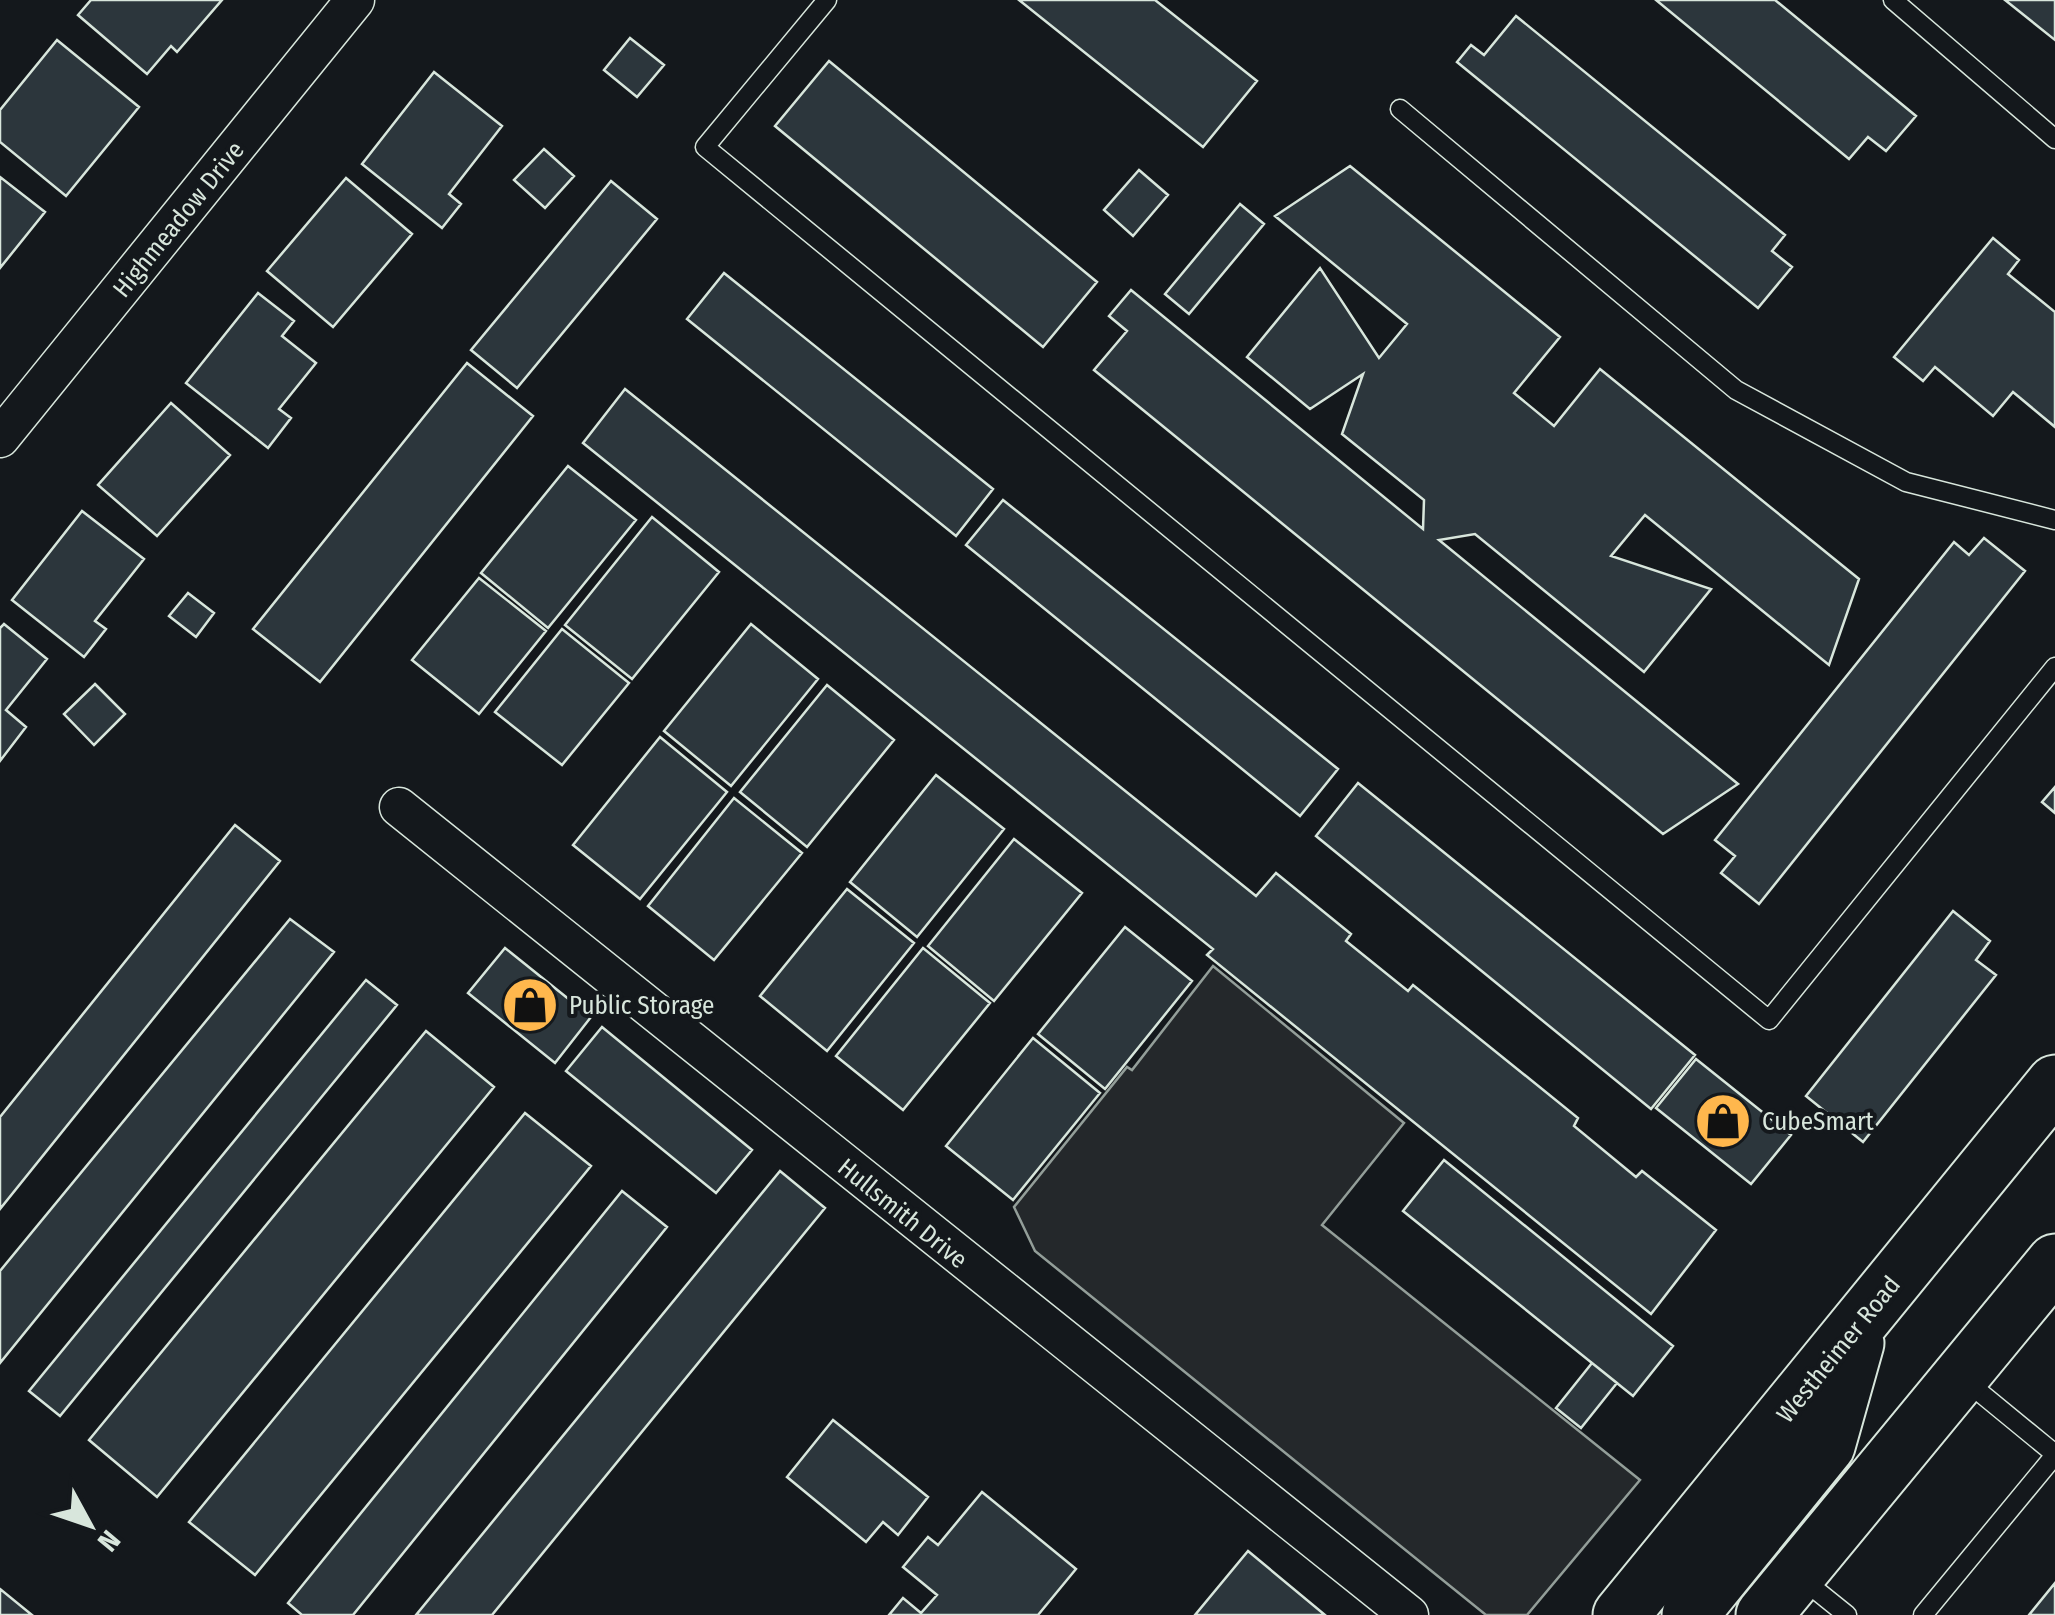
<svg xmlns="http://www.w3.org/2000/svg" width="2055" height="1615" font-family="'Fira Sans Condensed',sans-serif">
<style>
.parking{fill:#24282b;stroke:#939e99;stroke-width:2.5}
.building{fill:#2c363c;stroke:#d8e6dc;stroke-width:2.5}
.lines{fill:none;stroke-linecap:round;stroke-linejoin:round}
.service-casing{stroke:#d8e6dc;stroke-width:21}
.minor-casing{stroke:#d8e6dc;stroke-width:41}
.primary-casing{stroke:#d8e6dc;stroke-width:59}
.service{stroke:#14181c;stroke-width:18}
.minor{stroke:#14181c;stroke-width:38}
.primary{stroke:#14181c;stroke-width:55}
.labels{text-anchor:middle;stroke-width:8;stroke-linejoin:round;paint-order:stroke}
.street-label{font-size:25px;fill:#d8e6dc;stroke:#14181c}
.poi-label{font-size:25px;fill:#d8e6dc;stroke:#14181c;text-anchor:start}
</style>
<rect width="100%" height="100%" fill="#14181c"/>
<path class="parking" d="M1213,966L1404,1123L1322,1225L1640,1480L1527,1615H1486L1035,1251L1014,1207L1127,1067L1132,1070Z"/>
<path class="building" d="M91,0H222L177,52L171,46L147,74L78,15Z
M1019,0H1155L1257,81L1203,147Z
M1656,0H1775L1916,116L1886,151L1868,137L1849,159Z
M2005,0H2055V40Z
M1516,16L1785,235L1772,251L1792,267L1758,308L1457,62L1471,45L1484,55Z
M630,38L664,65L637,97L604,70Z
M57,40L139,107L66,196L0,142V110Z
M829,61L1097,282L1043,347L775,126Z
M434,72L502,126L449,194L461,204L442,228L362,164Z
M544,149L574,176L545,208L514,180Z
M1350,166L1560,337L1514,393L1554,426L1600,369L1859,579L1829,665L1645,515L1611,556L1711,589L1644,672L1475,534L1439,540L1738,784L1663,834L1094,370L1127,331L1109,316L1131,290L1423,529L1424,500L1342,434L1363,374L1310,409L1247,357L1320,268L1379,358L1407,324L1275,216Z
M1139,170L1168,195L1133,236L1104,210Z
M0,177L45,212L0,268Z
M346,178L412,234L333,327L267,271Z
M611,181L657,219L517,388L471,350Z
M1240,204L1264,224L1189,314L1165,294Z
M1993,238L2019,260L2008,274L2055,312V427L2013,392L1993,416L1935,367L1923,381L1894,357Z
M724,273L993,489L956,536L687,319Z
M258,293L294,321L282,336L316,363L279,409L291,418L268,448L186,383Z
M467,363L533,416L320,682L253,629Z
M625,389L1256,896L1276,873L1351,934L1346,941L1408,991L1413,985L1578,1118L1574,1126L1636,1177L1642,1171L1716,1230L1651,1314L1207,955L1213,949L583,443Z
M171,403L230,455L157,536L98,485Z
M568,466L636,520L548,628L481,573Z
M1003,500L1338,769L1300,816L966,545Z
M82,511L144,559L95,621L106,629L84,657L12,600Z
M652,517L719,572L632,679L565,625Z
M1984,538L2025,571L1759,904L1721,873L1735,856L1715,840L1954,542L1969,555Z
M479,578L546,631L479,714L412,660Z
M188,593L214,613L196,637L169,616Z
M4,624L47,659L6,710L26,727L0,761V628Z
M751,624L818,679L731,786L664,731Z
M562,629L629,683L562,765L495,712Z
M95,684L125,714L94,745L64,714Z
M827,685L894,740L807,847L740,792Z
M660,737L727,792L640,899L573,845Z
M936,775L1004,829L917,937L850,882Z
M1358,783L1695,1055L1651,1109L1316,836Z
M2055,787V813L2042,802Z
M734,798L802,853L714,960L648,906Z
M235,825L280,861L0,1209V1117Z
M1014,839L1082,893L994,1001L928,946Z
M847,889L914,943L827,1051L760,996Z
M1953,911L1990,941L1976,960L1996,975L1863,1142L1806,1096Z
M290,919L334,952L0,1363V1271Z
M1125,927L1192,981L1105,1089L1038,1034Z
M505,948L591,1017L555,1063L468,993Z
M923,948L990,1003L903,1110L836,1056Z
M366,980L397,1005L60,1416L29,1391Z
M602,1027L752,1150L716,1193L566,1071Z
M426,1031L494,1087L157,1497L89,1440Z
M1033,1038L1100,1093L1013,1200L946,1146Z
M1696,1059L1791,1135L1751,1184L1656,1108Z
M525,1113L591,1166L255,1575L189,1522Z
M1444,1160L1673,1346L1633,1396L1403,1211Z
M780,1171L825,1208L492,1615H416Z
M622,1191L667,1227L353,1615H302L288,1603Z
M1592,1363L1617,1383L1581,1428L1556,1408Z
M833,1420L928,1497L898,1535L883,1522L866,1542L787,1477Z
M982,1492L1076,1569L1038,1615H889L903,1598L921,1613L937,1595L903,1567L928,1537L938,1545Z
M1248,1551L1325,1615H1195Z
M2055,1583V1615H2029Z
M0,1589L32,1615H0Z"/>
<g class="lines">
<g class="service-casing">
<path id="service" d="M827,0L705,147L1769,1020L2055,667
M1893,0L2055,139
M1400,109L1736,390L1906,482L2055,520
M1966,1381L2055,1454
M1801,1578L1847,1615
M1923,1615L2055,1455"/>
</g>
<g class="minor-casing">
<path id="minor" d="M0,438L355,0
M399,807L1409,1615"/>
</g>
<g class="primary-casing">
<path id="primary" d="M1621,1615L2055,1083
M1690,1615L1827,1446L1856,1343
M1764,1615L2055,1262"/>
</g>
<use href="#service" class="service"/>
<use href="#minor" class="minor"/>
<use href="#primary" class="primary"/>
</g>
<defs>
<g id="shop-disc" transform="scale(2.875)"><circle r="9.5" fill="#ffb74d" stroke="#14181c"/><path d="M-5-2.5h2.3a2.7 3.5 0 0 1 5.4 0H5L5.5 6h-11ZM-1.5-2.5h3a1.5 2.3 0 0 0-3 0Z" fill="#111"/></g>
</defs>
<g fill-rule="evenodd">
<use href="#shop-disc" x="530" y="1005"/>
<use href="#shop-disc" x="1723" y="1121"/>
</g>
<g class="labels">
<g class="street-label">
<text transform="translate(178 219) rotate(-51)" y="9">Highmeadow Drive</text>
<text transform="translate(903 1213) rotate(39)" y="9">Hullsmith Drive</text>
<text transform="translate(1838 1349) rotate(-51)" y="9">Westheimer Road</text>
</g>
<g class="poi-label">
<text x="569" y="1014">Public Storage</text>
<text x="1762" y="1130">CubeSmart</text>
</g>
</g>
<g transform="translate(90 1525) rotate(130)" stroke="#14181c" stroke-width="8" paint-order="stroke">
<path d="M0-8L18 38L0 25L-18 38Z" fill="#d8e6dc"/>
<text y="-15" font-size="28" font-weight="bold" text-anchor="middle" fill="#d8e6dc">N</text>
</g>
</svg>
